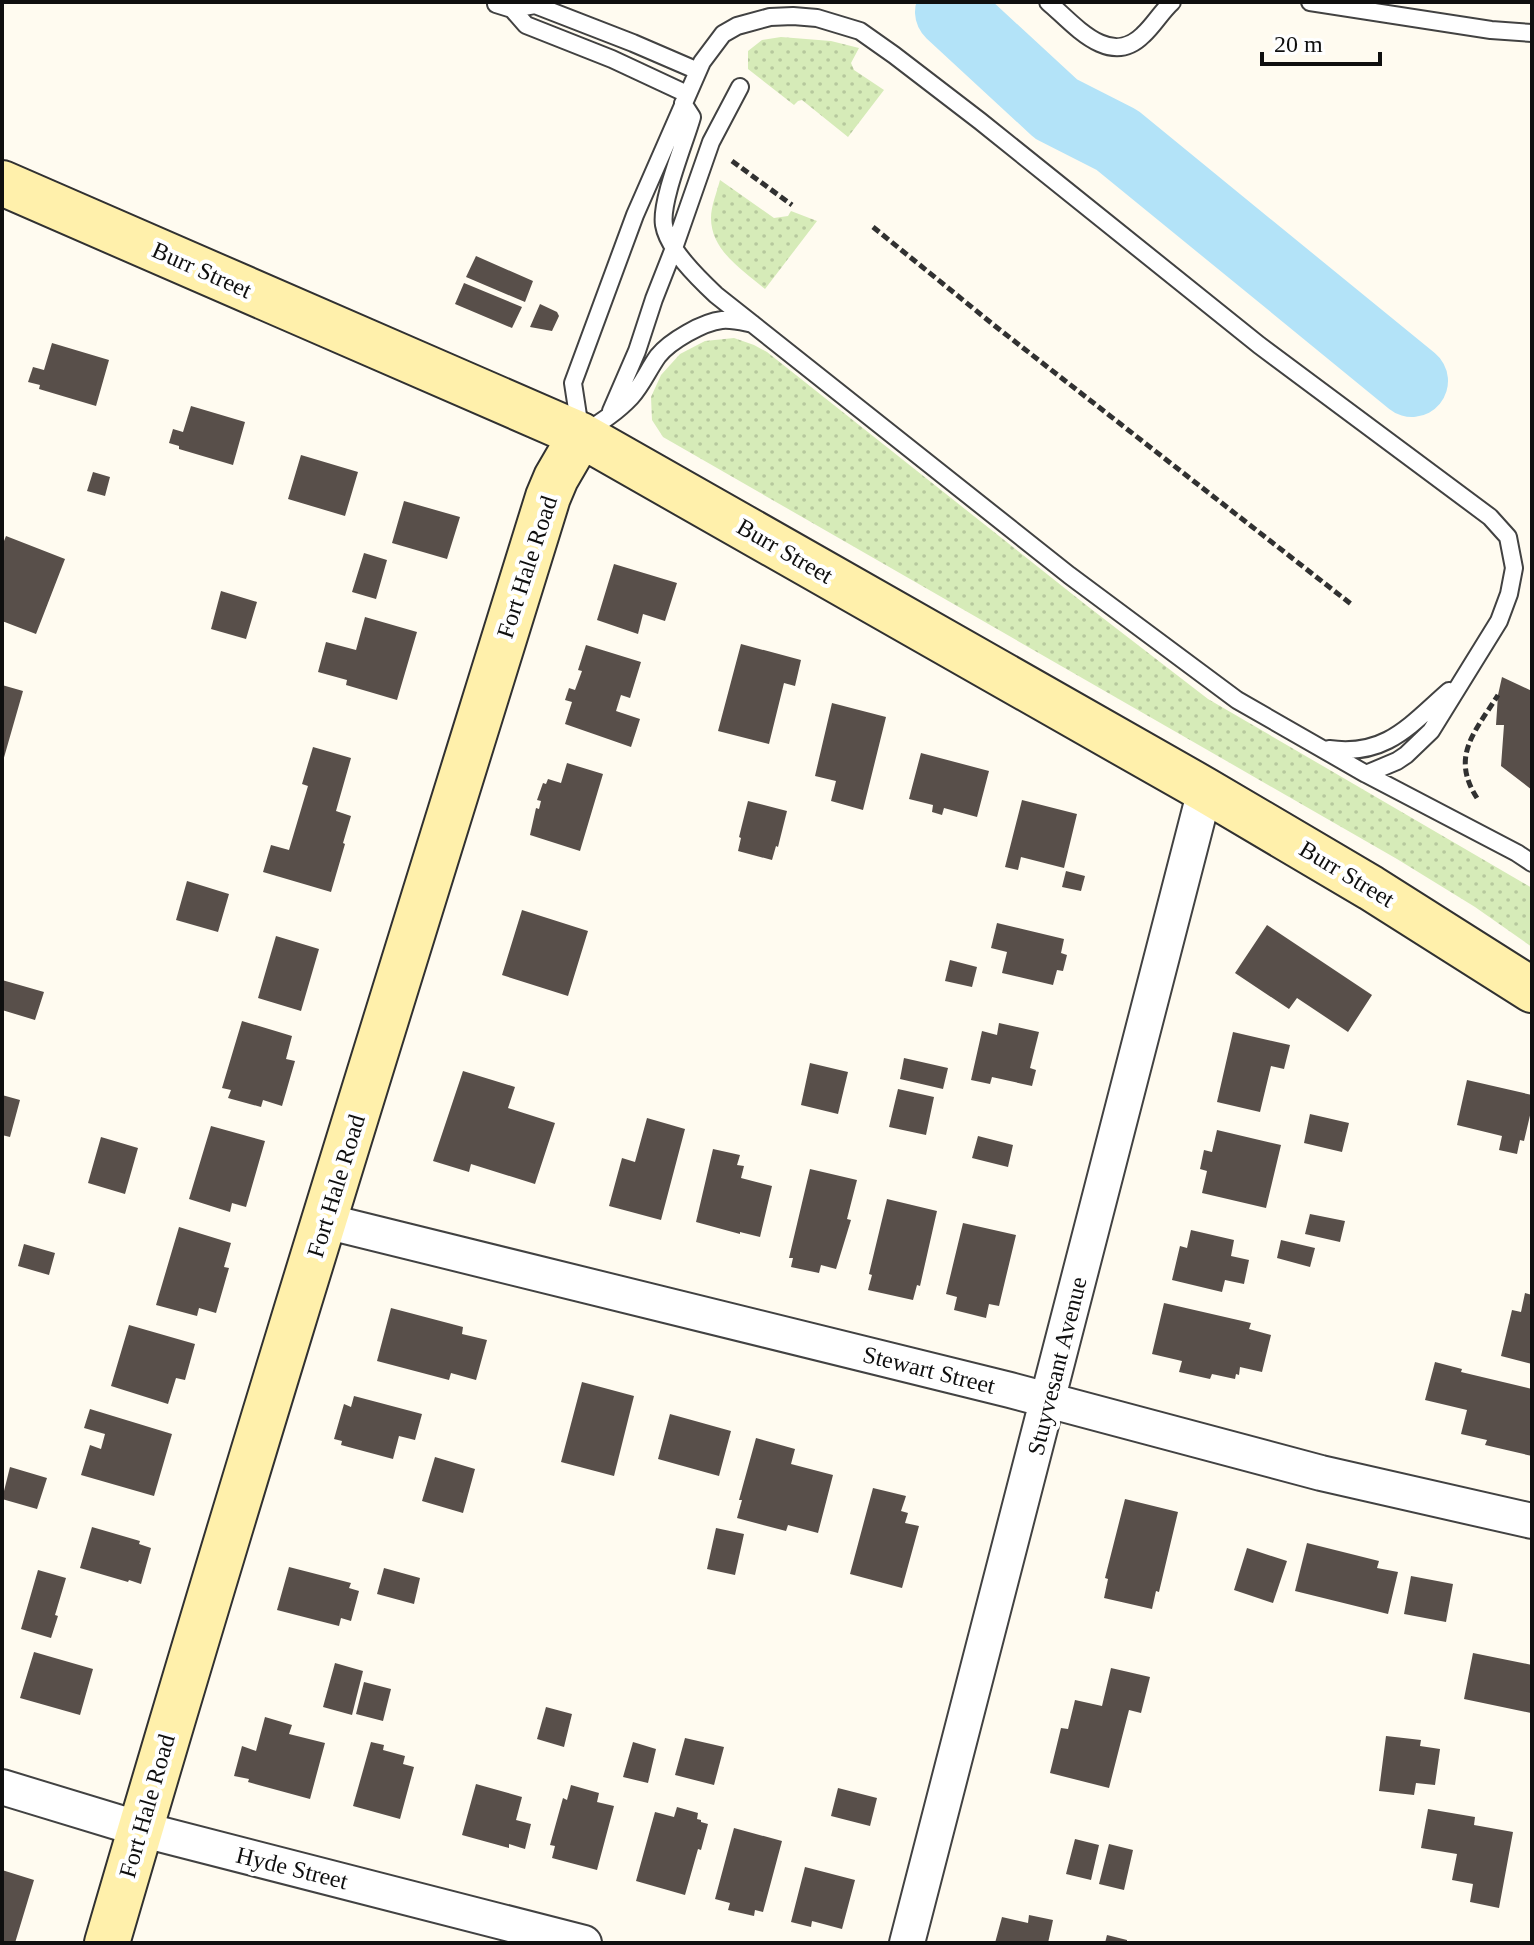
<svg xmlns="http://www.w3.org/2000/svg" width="1534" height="1945" font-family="Georgia,serif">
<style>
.grass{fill:url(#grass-dots)}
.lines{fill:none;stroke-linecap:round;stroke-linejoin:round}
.river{stroke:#b3e3f8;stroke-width:72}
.building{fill:#584f4a}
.lane-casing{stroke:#424242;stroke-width:20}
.street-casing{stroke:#424242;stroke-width:38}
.secondary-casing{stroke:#313131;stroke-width:48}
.path{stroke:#313131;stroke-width:5;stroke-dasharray:8 4;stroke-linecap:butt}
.lane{stroke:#fff;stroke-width:16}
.street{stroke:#fff;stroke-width:34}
.secondary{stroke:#fff0ab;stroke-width:44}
.labels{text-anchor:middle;stroke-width:8;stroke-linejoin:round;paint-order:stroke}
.street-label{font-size:24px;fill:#0f0f0f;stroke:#fff}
</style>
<defs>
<pattern id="grass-dots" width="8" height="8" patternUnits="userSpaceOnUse" patternTransform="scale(2)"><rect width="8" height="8" fill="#d6ebb8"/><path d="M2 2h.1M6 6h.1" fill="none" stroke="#b6c89d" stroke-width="1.8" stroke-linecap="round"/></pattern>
</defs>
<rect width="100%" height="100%" fill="#fffbf0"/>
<path class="grass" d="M781,37L831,41L859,48L851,63L854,70L884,90L848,137L802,100L798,101L794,105L748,69V51L762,40Z
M720,180L774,218L788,216L791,211L817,221L765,289C743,270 711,251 711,218C711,206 717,192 720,180Z
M734,338L754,345L767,352L1086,605L1208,699L1532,888V947L1475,907L1397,859L663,437L652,420L651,397L661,375L680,354L705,341Z"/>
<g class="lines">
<path class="river" d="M951,12L1056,109L1117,140L1412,381"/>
</g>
<path class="building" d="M476,256L533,281L525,302L466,277Z
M464,283L522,307L512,328L455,304Z
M540,304L557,312L559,316L552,331L530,327Z
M52,343L109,360L96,406L39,389L40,385L28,382L33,367L44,370Z
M191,406L245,422L233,465L179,449V446L169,443L173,429L183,432Z
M301,455L358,472L345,516L288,499Z
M93,472L110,477L105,496L87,491Z
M404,501L460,517L447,559L392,543Z
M6,536L65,559L36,634L2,621V546Z
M364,553L387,560L376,599L352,592Z
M614,564L677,583L665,621L643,614L638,634L597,620Z
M221,591L257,602L246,639L211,629Z
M365,617L417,632L397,700L346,685L347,680L318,672L326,642L356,650Z
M741,644L801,660L795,686L784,683L769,744L718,731Z
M586,645L641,662L630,698L621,695L616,711L640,719L631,747L565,724L572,702L565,700L569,688L575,690L582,671L578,670Z
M1502,677L1532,691V790L1501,766L1504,725H1496L1498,695Z
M2,685L23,691L3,761H2Z
M832,703L886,717L863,810L831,801L836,781L815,776Z
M313,747L351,758L336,811L351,816L343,843L345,844L331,892L263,872L271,845L289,850L308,786L302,784Z
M921,753L989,771L977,817L944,808L942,815L932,812L933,805L909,799Z
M567,763L603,774L580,851L530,835L536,808L539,809L541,801L537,800L543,783L546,784L548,779L561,783Z
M1022,800L1077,814L1064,868L1021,857L1018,870L1005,867Z
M748,801L787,811L778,847L776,846L772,860L738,851L741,838L739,837Z
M1066,871L1085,876L1081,891L1062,887Z
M187,881L229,894L218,932L176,920Z
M522,910L588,931L568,996L502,975Z
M997,923L1064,939L1061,953L1067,955L1063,971L1057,970L1053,985L1002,973L1007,952L991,948Z
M1267,925L1372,995L1348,1032L1297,998L1289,1009L1235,973Z
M276,936L319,949L301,1011L258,998Z
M950,960L977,967L972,987L945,981Z
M2,980L44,992L35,1020L2,1010Z
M242,1021L292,1036L286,1059L295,1061L282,1106L263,1100L261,1107L228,1098L231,1090L222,1088Z
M999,1023L1039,1032L1030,1068L1036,1070L1032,1086L992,1077L990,1084L971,1080L982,1031L997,1035Z
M1233,1032L1290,1045L1284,1069L1271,1066L1260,1112L1217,1102Z
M904,1058L948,1068L943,1089L900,1079Z
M810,1063L848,1072L838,1114L801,1105Z
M463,1071L515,1087L508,1108L555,1123L535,1184L471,1164L469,1172L433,1161Z
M1467,1080L1532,1095V1107L1524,1141L1520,1140L1517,1154L1499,1150L1502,1136L1457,1125Z
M898,1089L934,1097L926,1135L889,1127Z
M2,1095L20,1100L10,1137L2,1135Z
M1310,1114L1349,1123L1342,1152L1304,1143Z
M647,1118L685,1129L661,1220L609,1206L622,1158L635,1162Z
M211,1126L265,1141L246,1207L232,1203L230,1212L189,1199Z
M1217,1130L1281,1145L1266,1208L1202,1193L1207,1171L1200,1169L1204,1150L1212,1152Z
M978,1136L1013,1145L1008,1167L972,1158Z
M101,1137L138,1148L125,1194L88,1183Z
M713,1149L740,1155L737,1165L744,1166L741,1178L772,1186L760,1237L740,1232V1234L696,1222Z
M810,1169L857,1180L847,1219L851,1220L836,1269L821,1265L819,1273L791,1267L793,1258H789Z
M887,1199L937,1211L920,1286L917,1285L913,1300L868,1290L872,1275L869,1274Z
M1310,1214L1345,1221L1340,1242L1305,1234Z
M963,1223L1016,1235L999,1306L989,1304L986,1318L954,1310L957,1297L946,1294Z
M179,1227L231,1243L224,1267L229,1268L216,1313L199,1308L197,1316L156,1305Z
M1191,1230L1234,1240L1231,1256L1249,1260L1244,1284L1225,1280L1222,1292L1172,1280L1180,1246L1187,1248Z
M1281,1240L1315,1248L1310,1267L1277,1258Z
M24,1244L55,1253L49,1275L18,1266Z
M1525,1293L1532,1295V1364L1501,1356L1512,1310L1521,1312Z
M1164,1303L1251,1323L1249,1329L1271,1335L1262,1372L1240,1367L1239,1375L1236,1374L1235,1379L1212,1374L1210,1379L1179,1372L1182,1361L1152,1354Z
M391,1308L463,1327L462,1334L487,1340L476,1380L451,1373L449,1380L377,1361Z
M129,1325L195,1344L185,1380L176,1378L168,1404L111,1386Z
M1435,1362L1462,1369L1461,1372L1532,1389V1456L1485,1445L1487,1440L1461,1434L1467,1410L1425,1400Z
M582,1382L634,1396L614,1476L561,1462Z
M354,1396L422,1414L415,1440L399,1436L393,1459L341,1445L342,1441L334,1439L344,1404L351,1407Z
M90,1409L172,1434L154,1496L81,1475L90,1445L101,1449L105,1434L84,1428Z
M670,1414L731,1431L719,1476L658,1459Z
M756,1438L795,1449L791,1464L833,1475L818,1533L788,1525L786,1531L737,1518L742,1500H739Z
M435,1457L475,1469L463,1513L422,1501Z
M10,1467L47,1478L37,1509L2,1499Z
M873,1488L906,1496L901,1511L908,1513L905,1523L919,1526L902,1588L850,1574Z
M1125,1499L1178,1512L1159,1592L1156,1591L1152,1609L1104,1598L1108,1579L1105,1578Z
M92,1527L140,1541L139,1544L151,1548L141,1584L129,1580L128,1582L80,1568Z
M716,1528L744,1534L735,1575L707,1569Z
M1307,1543L1379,1561L1377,1568L1398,1572L1388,1614L1295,1591Z
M1247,1548L1287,1561L1273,1603L1234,1590Z
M289,1567L351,1583L349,1588L359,1591L351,1621L341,1618L339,1626L277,1610Z
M384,1568L420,1578L414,1604L377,1594Z
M38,1570L66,1578L55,1615L58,1616L51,1638L21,1629Z
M1411,1576L1453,1584L1446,1622L1404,1614Z
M34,1652L93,1669L80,1715L20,1698Z
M1473,1653L1532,1665L1531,1713L1464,1699Z
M335,1663L363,1671L352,1715L323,1707Z
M1111,1668L1150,1677L1141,1713L1129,1710L1109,1788L1050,1773L1061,1728L1068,1729L1075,1700L1102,1706Z
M364,1682L391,1689L383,1721L356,1714Z
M546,1707L572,1714L564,1747L537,1739Z
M265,1717L292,1725L289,1734L325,1743L310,1799L248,1782L249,1779L234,1776L242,1746L256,1751Z
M1386,1736L1421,1740L1420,1746L1440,1749L1435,1785L1416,1783L1414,1795L1379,1791Z
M685,1738L724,1747L714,1785L675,1775Z
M371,1742L384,1745L383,1750L405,1756L403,1764L414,1767L400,1819L353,1806Z
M633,1742L656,1749L648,1783L623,1777Z
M476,1784L522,1797L516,1820L531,1824L525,1849L509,1844V1848L462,1835Z
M571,1785L599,1793L597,1802L614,1806L597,1870L552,1858L555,1846L550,1845L563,1798L567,1800Z
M838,1788L877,1798L870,1826L831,1816Z
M677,1807L698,1813L697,1819L701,1820V1822L708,1824L701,1850L698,1849L685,1895L636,1881L655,1812L674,1817Z
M1428,1809L1475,1817L1474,1825L1513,1832L1499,1908L1470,1902L1473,1884L1452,1880L1457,1854L1421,1848Z
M734,1828L782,1841L763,1912L755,1910L754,1916L728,1910L730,1903L715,1899Z
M1075,1839L1099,1845L1091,1880L1066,1874Z
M1109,1844L1133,1850L1124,1890L1099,1884Z
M805,1867L855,1880L842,1929L812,1921L811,1927L791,1922Z
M2,1870L34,1880L15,1943H2Z
M1029,1915L1053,1920L1048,1943H995L1002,1917L1028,1923Z
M1107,1935L1127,1940V1943H1105Z"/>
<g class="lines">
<g class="lane-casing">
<path id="lane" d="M1048,2C1073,23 1109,69 1143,35C1154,25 1161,12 1172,2
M1310,2L1491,30L1532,33
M496,4L512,9L526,25L612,59L687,94
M512,9L535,5L633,43L698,71
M683,103L692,117C685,142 660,202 664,225C668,249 698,278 716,295L1069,575L1237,700L1366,774L1517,853L1532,863
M753,324C743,322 733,319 722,320C703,322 670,341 658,356C648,370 642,385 631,397C616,413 598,424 581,435L573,383L635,215L702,62L723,34L737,26L770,17L793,16L817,18L860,31L894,55L980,121L1259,345L1490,517L1508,537L1514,568L1509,594L1499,621L1431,731L1406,755L1397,761L1366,774
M611,411L637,351L654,299L674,248L711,142L740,87
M1329,749C1386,757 1410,725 1449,691"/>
</g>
<g class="street-casing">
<path id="street" d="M325,1221L1010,1390L1321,1473L1532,1521
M2,1787L140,1829L584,1943
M907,1943L1205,790"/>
</g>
<g class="secondary-casing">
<path id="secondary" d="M2,183L581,435L1205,790L1371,888L1532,990
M107,1943C248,1459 399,978 548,497L556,478L581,435"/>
</g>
<path class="path" d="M732,161L792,205
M873,227L995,326L1351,604
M1477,798C1450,756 1475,732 1498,695"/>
<use href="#lane" class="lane"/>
<use href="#street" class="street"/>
<use href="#secondary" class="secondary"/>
</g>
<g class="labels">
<g class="street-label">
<text transform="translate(202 270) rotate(24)" y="8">Burr Street</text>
<text transform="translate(785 551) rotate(30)" y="8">Burr Street</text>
<text transform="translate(527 567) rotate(-72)" y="8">Fort Hale Road</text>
<text transform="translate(1347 874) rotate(31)" y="8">Burr Street</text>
<text transform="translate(336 1186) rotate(-73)" y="8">Fort Hale Road</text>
<text transform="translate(1057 1366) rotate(-76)" y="8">Stuyvesant Avenue</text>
<text transform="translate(929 1370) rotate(14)" y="8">Stewart Street</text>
<text transform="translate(147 1806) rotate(-74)" y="8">Fort Hale Road</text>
<text transform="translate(292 1868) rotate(14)" y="8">Hyde Street</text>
</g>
</g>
<rect width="1534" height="1945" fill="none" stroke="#0f0f0f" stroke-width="8"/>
<path d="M1262 52v12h118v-12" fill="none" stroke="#0f0f0f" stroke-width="4"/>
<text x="1274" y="52" font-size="24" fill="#0f0f0f" stroke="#ffffff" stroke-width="6" paint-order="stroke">20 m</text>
</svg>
